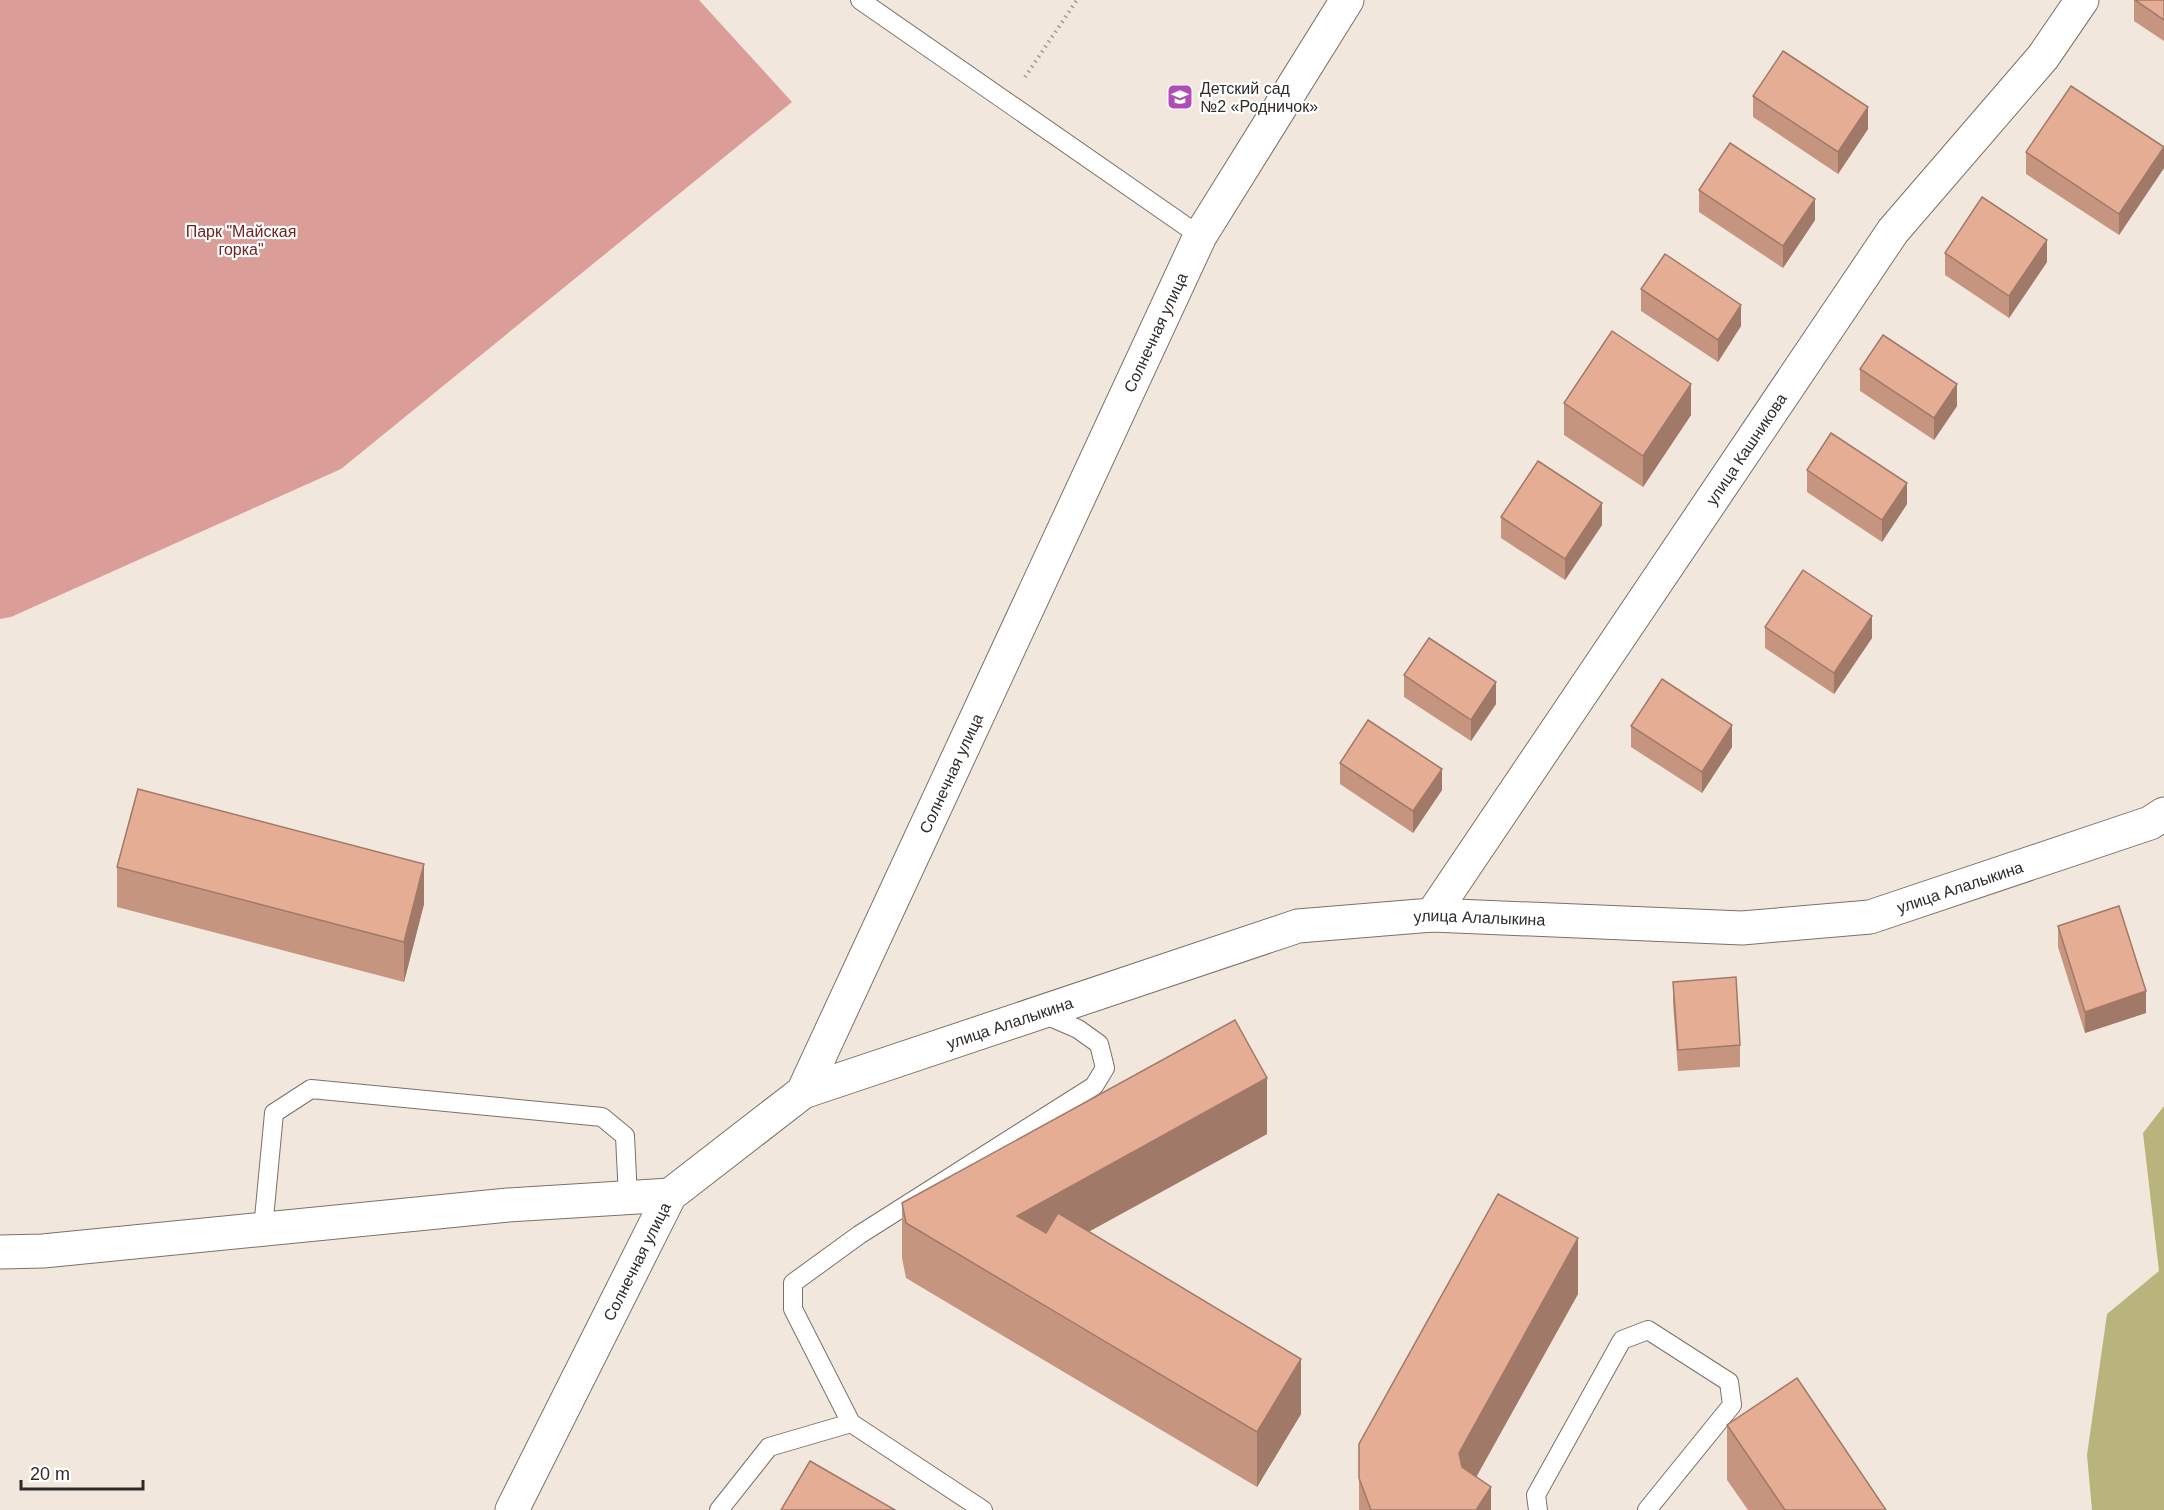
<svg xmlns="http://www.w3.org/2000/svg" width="2164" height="1510" font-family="Arial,sans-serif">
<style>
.forest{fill:#db9d97}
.water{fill:#b9b47c}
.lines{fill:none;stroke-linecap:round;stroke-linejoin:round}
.lane-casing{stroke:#7b7168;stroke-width:20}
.street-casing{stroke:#7b7168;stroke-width:35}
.path{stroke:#a29a93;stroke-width:4;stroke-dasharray:1.5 4.5;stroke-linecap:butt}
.lane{stroke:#fff;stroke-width:18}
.street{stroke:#fff;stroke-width:33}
.wall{fill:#c69580}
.shaded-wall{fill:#a17968}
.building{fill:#e6ad95;stroke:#a17968;stroke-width:1.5}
.labels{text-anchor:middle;stroke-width:4.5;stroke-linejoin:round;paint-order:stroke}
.poi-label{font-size:16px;fill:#2f2b28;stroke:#fff;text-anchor:start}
.park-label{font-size:16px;fill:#6d2322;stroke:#fff}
.street-label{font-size:16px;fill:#2f2b28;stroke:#fff}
</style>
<rect width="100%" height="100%" fill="#f2e7dd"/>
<path class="forest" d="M0,0H699L792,102L341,469L11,617L0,619Z"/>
<path class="water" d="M2164,1106V1510H2092L2087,1455L2107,1314L2159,1271L2143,1133Z"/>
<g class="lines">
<g class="lane-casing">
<path id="lane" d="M860,0L1200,236
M263,1229L274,1113L311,1089L602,1117L625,1136L628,1198
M851,1423L793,1309V1283L859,1235L1094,1086L1105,1068L1099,1044L1078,1029L1041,1013
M719,1510L769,1447L851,1423L983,1510
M1538,1510L1536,1495L1622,1340L1648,1330L1729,1382L1732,1405L1647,1510"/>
</g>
<g class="street-casing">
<g id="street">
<path id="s1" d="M1432,915L1893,231L2043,57L2082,0"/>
<path id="s2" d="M803,1092L1298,926L1432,915L1742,928L1870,917L2150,823L2164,814"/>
<path d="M0,1252L43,1251L508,1205L670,1195"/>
<path id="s3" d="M512,1510L670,1195L803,1092L1200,236L1347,0"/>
</g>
</g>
<path class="path" d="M1025,77L1077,0"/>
<use href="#lane" class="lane"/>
<use href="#street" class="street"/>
</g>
<path class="wall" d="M2134,0H2164V41L2134,21Z
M1753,96L1868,129L1838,174L1753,117Z
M2026,152L2164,168L2119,235L2026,174Z
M1699,190L1815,220L1783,268L1699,212Z
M1945,253L2047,262L2009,318L1945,275Z
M1641,289L1741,326L1718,362L1641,311Z
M1860,369L1957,406L1934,440L1860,391Z
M1564,403L1691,415L1643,487L1564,435Z
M1807,470L1907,504L1882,542L1807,492Z
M1501,517L1602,525L1565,580L1501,538Z
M1765,627L1872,638L1834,694L1765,648Z
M1404,675L1496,704L1471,741L1404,697Z
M1631,726L1732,747L1702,793L1631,747Z
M1340,763L1442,790L1413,833L1340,784Z
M117,867L424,904L404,982L117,907Z
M2058,926L2146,1013L2085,1033L2058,947Z
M1673,982L1740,1045V1067L1678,1071L1673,1003Z
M1267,1134L1088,1232L1301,1414L1257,1487L906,1278L902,1258V1203Z
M1578,1294L1476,1477L1491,1510H1359V1444Z
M1727,1425L1886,1510H1748L1727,1480Z"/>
<path class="shaded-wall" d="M1868,107V129L1838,174V152Z
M2164,147V168L2119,235V214Z
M1815,199V220L1783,268V246Z
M2047,240V262L2009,318V296Z
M1741,305V326L1718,362V340Z
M1691,384V415L1643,487V456Z
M1957,384V406L1934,440V418Z
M1907,483V504L1882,542V520Z
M1602,503V525L1565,580V559Z
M1872,616V638L1834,694V673Z
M1496,682V704L1471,741V720Z
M1732,725V747L1702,793V772Z
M1442,769V790L1413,833V811Z
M424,864V904L404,982V942Z
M2146,991V1013L2085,1033V1012Z
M1267,1078V1134L1017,1271V1216Z
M1578,1238V1294L1459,1508V1453Z
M1301,1359V1414L1257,1487V1432Z
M1491,1487V1510H1476Z"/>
<path class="building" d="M2135,0H2164V20Z
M1783,51L1868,107L1838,152L1753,96Z
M2071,86L2164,147L2119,214L2026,152Z
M1730,143L1815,199L1783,246L1699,190Z
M1982,197L2047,240L2009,296L1945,253Z
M1665,254L1741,305L1718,340L1641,289Z
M1612,331L1691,384L1643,456L1564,403Z
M1883,335L1957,384L1934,418L1860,369Z
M1831,433L1907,483L1882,520L1807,470Z
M1538,461L1602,503L1565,559L1501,517Z
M1803,570L1872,616L1834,673L1765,627Z
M1429,638L1496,682L1471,720L1404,675Z
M1662,679L1732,725L1702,772L1631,726Z
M1368,720L1442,769L1413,811L1340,763Z
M138,789L424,864L404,942L117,867Z
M2119,906L2146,991L2085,1012L2058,926Z
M1736,977L1740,1045L1678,1050L1673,982Z
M1235,1020L1267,1078L1017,1216L1046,1233L1058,1213L1301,1359L1257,1432L906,1223L902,1203Z
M1498,1194L1578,1238L1459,1453L1462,1467L1491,1487L1476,1510H1371L1359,1478V1444Z
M1797,1378L1886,1510H1785L1727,1425Z
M810,1461L895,1510H781Z"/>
<defs>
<g id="school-square" transform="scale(1.35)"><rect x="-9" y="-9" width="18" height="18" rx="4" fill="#ae4db4" stroke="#fff"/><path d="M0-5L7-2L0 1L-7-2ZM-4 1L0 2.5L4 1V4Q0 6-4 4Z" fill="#fff"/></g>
</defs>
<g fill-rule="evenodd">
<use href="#school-square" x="1180" y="97"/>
</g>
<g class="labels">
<g class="poi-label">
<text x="1200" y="94">Детский сад<tspan x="1200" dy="18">№2 «Родничок»</tspan></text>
</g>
<g class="park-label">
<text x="241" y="237">Парк "Майская<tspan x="241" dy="18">горка"</tspan></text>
</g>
<g class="street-label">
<text dy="6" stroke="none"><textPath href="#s3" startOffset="1358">Солнечная улица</textPath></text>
<text dy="6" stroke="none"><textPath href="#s1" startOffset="562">улица Кашникова</textPath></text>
<text dy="6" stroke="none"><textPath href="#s3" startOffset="872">Солнечная улица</textPath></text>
<text dy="6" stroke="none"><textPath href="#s2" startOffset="1190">улица Алалыкина</textPath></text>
<text dy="6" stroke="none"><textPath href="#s2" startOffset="704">улица Алалыкина</textPath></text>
<text dy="6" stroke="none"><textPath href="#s2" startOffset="218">улица Алалыкина</textPath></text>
<text dy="6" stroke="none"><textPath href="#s3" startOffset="278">Солнечная улица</textPath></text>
</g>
</g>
<path d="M21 1480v9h122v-9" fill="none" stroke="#2f2b28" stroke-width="3"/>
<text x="30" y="1480" font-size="18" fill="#2f2b28" stroke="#ffffff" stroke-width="4.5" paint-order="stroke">20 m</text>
</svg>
